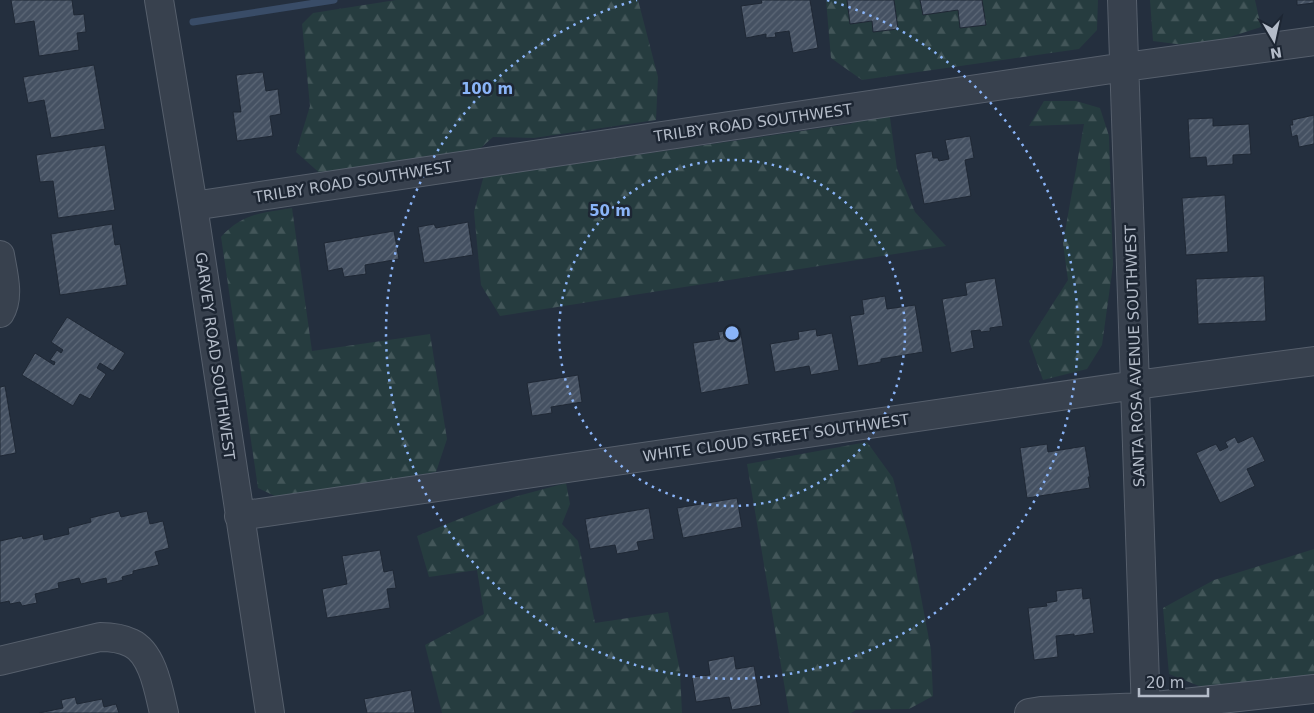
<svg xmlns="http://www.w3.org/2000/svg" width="1314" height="713" font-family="'DejaVu Sans',sans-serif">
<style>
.forest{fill:url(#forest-firs)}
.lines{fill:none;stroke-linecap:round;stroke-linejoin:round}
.stream{stroke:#394c67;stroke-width:7}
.building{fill:url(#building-hatch);stroke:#1f2835}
.minor-casing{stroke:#565f6c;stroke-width:30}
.minor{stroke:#38414e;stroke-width:28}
.ring{fill:none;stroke:#8ab4f8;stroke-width:2.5;stroke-dasharray:2.5 5}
.labels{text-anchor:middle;stroke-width:5;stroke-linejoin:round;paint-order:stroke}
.street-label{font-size:15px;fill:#b4bcc9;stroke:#1d2633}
.centre{fill:#8ab4f8;stroke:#1d2633;stroke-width:2.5}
.ring-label{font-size:15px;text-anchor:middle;font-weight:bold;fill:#8ab4f8;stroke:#1d2633;stroke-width:5;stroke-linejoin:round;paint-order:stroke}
</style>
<defs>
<pattern id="forest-firs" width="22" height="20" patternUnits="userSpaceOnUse" patternTransform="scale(1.25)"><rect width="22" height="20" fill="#263c3f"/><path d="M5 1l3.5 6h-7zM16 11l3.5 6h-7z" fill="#435659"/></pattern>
<pattern id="building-hatch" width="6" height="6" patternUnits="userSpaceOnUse" patternTransform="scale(1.25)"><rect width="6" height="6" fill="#455162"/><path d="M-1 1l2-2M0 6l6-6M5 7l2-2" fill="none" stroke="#5d6877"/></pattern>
</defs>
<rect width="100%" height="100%" fill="#242f3e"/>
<path class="forest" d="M396,0H638L658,77L656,120L534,138L493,137L474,154L323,176L296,152L310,106L302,24L313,13Z
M826,0H1098L1097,30L1079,49L862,80L831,58Z
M1150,0H1255L1261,27L1199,47L1153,41Z
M1044,101H1076L1100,108L1109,136L1113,265L1102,345L1087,369L1043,380L1029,341L1068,280L1063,243L1084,124L1029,126Z
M889,110L897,169L915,212L946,246L500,316L481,285L474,212L484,175L574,164L850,124Z
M292,208L312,351L430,334L447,439L436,472L279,498L258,488L221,237C243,213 262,213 292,208Z
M867,442L893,478L911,544L931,650L933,696L909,709L856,710L851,713H789L747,464Z
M566,483L570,504L562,524L578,541L595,623L668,612L680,671L682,713H442L425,645L484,614L477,570L429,577L417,536L514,497Z
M1314,549V677L1204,688L1169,674L1163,608L1214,580Z"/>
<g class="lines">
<path class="stream" d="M193,22L334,0"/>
</g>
<path class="building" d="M11,0H72L74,15L84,14L86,32L77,33L79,50L39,56L34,21L15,24Z
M761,0H810L818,48L793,53L789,31L775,33L776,37L766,38V34L746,38L741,6L762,3Z
M847,0H894L898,29L873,32L872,21L850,24Z
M920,0H982L986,25L960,28L958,10L923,15Z
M1297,0H1314V3L1297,5Z
M94,65L105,129L51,138L44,100L28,103L23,77Z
M263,72L266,91L278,89L281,114L270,116L273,136L237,141L233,112H241L236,75Z
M1314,115V144L1299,147L1297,135L1292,137L1290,125H1293L1292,120Z
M1213,118V126L1249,124L1251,154L1233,155V164L1207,166L1206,157L1190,158L1188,119Z
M970,136L974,158L965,160L971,196L924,204L915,154L932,151L933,158H938L939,161L949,159L945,140Z
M105,145L115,210L58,218L53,181L40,182L36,155Z
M1225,195L1228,252L1186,255L1182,198Z
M468,222L473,255L424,263L418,227L434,224L436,228Z
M112,224L115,245L120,244L127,285L60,295L51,234Z
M394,231L399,259L365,265L366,274L344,277L342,268L328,271L324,243Z
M1264,276L1266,321L1198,324L1196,279Z
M995,278L1003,326L990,328V331L981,332L980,330L971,331L974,348L951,353L942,299L967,295L965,283Z
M885,296L887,309L915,305L923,352L881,359V362L858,366L850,316L864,314L862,300Z
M67,317L125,353L113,371L100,363L97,368L106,374L90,399L80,394L73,406L22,375L35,353L54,365L55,362L50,360L57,350L61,353L63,350L51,342Z
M740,328L749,384L701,393L693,343L720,339L718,332Z
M816,329L817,336L832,333L839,370L811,375L809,366L775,372L770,344L799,339L798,332Z
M578,375L582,402L551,407L552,413L532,416L527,383Z
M5,386L16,453L0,456V387Z
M1253,436L1265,461L1247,469L1255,486L1220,503L1196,453L1216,444L1220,451L1228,447L1225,442L1235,437L1238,443Z
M1047,444L1048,452L1085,446L1090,477H1088L1090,488L1027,498L1020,448Z
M737,498L742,527L683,538L677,508Z
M649,508L654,539L637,542L639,550L617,554L615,545L590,549L585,519Z
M119,511L121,517L147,511L150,524L163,521L169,548L155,552L159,565L133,571V574L122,577L123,580L107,584L106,578L81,584L79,578L58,583L59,588L35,594L37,603L22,606L20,602L10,604L9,601L0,603V541L22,536L23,539L43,534L44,540L69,534L68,528L91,522L90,518Z
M380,550L384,572L393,570L396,588L387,589L390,608L327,618L322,589L347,584L342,556Z
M1082,588L1083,599L1090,598L1094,633L1074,636V634L1056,636L1058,657L1034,660L1028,608L1047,606L1046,603L1057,601L1056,591Z
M734,656L736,669L754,666L761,705L732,710L729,697L696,702L692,677L710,675L708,661Z
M411,690L415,713H367L364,699Z
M75,697L77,704L102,699L104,707L116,704L119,713H39L63,708L61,700Z"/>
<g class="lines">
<g class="minor-casing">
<path id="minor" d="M159,0L193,206L270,713
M1122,0L1146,713
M193,206L1125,67L1314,41
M0,255C3,273 10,297 0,313
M239,516L1136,385L1314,361
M0,661L100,637C111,637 121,638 131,643C153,653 159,692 164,713
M1029,713L1041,711L1146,707L1314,689"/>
</g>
<use href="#minor" class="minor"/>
</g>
<g class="ring">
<circle cx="732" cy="333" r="173"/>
<path d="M827 0A346 346 0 1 1 637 0"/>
</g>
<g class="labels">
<g class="street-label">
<text transform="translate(753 123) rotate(-8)" y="5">TRILBY ROAD SOUTHWEST</text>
<text transform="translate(353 182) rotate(-9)" y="5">TRILBY ROAD SOUTHWEST</text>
<text transform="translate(215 356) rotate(82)" y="5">GARVEY ROAD SOUTHWEST</text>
<text transform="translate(1135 356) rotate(-92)" y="5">SANTA ROSA AVENUE SOUTHWEST</text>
<text transform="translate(776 438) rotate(-8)" y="5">WHITE CLOUD STREET SOUTHWEST</text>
</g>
</g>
<circle cx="732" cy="333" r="8" class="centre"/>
<g class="ring-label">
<text x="487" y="94">100 m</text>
<text x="610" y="216">50 m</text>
</g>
<g transform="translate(1274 40) rotate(171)" stroke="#1d2633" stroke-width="4" paint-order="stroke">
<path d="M0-4L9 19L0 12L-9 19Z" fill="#b4bcc9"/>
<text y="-8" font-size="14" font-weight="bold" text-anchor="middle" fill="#b4bcc9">N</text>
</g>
<path d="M1139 688v8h69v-8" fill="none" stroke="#b4bcc9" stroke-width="2.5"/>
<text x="1146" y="688" font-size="15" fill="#b4bcc9" stroke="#1d2633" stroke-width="4" paint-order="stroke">20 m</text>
</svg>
